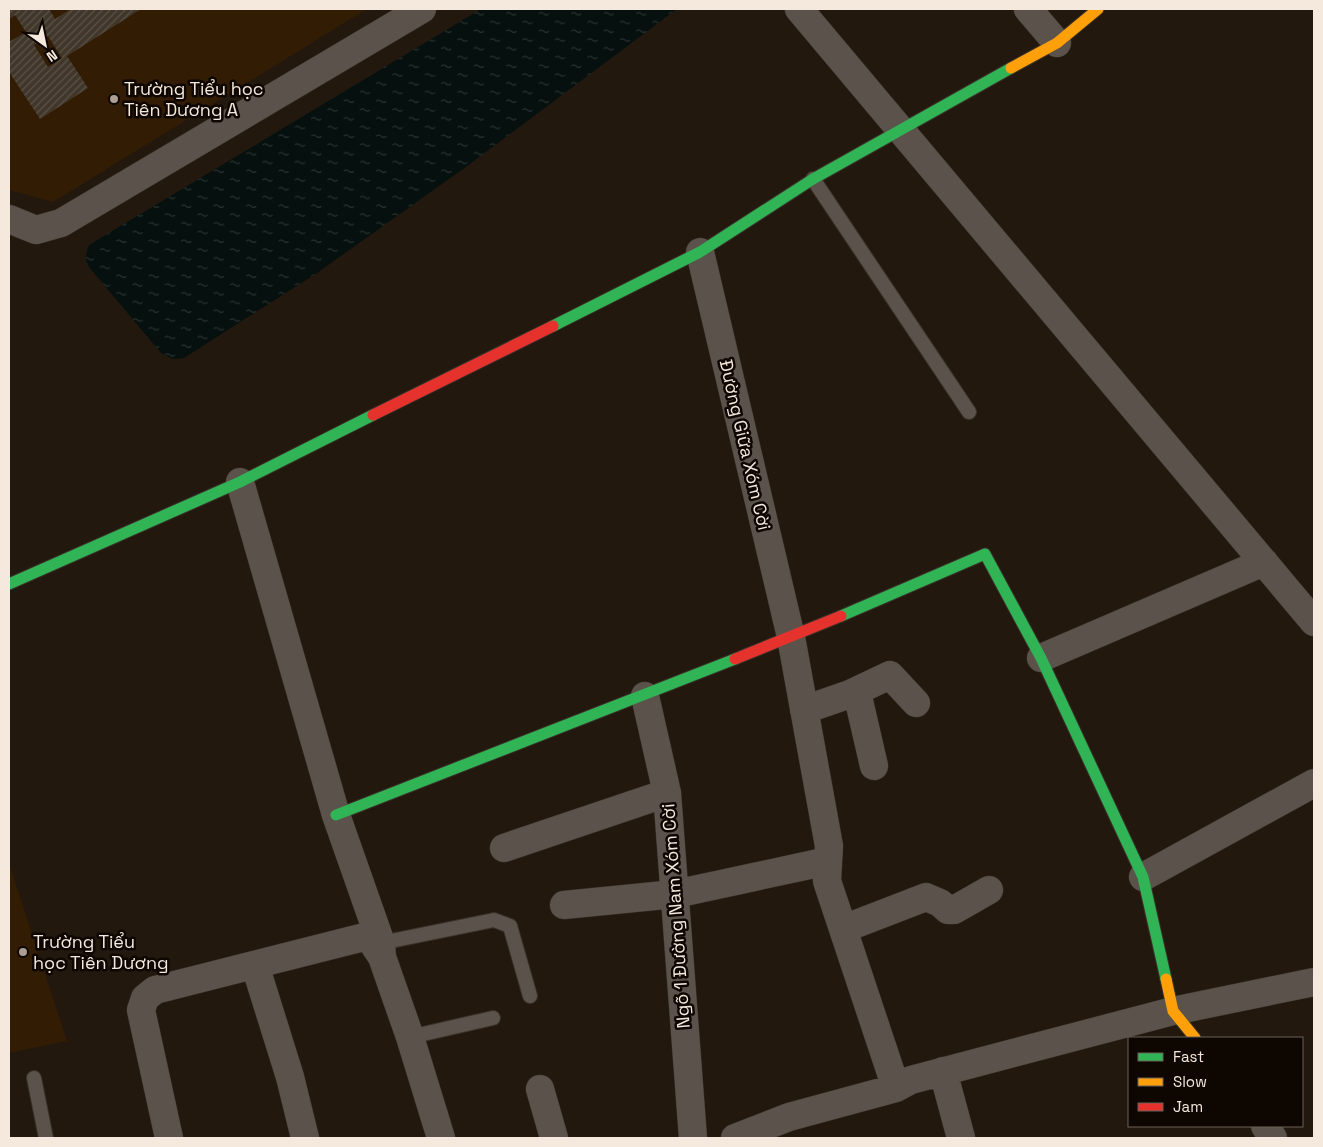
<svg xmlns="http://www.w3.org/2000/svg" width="1323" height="1147" font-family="'Space Grotesk',sans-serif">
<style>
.built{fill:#321c04}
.water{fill:url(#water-ripples)}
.building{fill:url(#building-hatch);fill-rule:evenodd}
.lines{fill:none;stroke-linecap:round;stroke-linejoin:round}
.lane-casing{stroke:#3a322b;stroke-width:16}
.street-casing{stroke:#3a322b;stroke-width:29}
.fast-casing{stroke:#3a322b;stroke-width:13}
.slow-casing{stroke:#3a322b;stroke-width:13}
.jam-casing{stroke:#3a322b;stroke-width:13}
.lane{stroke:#5b534b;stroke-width:14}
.street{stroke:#5b534b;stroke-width:28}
.fast{stroke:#30b455;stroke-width:11}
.slow{stroke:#ff9f0a;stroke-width:11}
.jam{stroke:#e5322d;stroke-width:11}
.poi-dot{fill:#ab9f94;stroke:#0d0601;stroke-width:2}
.labels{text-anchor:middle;stroke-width:5;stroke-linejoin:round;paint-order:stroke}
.poi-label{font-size:18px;fill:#f5e8dc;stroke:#0d0601;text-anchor:start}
.street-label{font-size:18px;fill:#f5e8dc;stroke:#0d0601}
</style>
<defs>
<pattern id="water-ripples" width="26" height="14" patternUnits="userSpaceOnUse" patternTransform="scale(1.25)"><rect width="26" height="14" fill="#05100f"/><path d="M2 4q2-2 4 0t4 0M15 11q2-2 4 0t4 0" fill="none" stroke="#2a3331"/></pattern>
<pattern id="building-hatch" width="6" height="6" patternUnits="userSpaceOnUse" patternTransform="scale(1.25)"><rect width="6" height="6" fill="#40362a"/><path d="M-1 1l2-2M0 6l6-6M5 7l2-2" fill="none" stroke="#5c5348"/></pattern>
</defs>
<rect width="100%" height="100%" fill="#22180d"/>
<path class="built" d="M9,9H367L53,202L9,190Z
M9,863L67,1041L9,1053Z"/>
<path class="water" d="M481,9H677L470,164L317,273L184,358L173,359L161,353L89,267L85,258L89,245Z"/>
<path class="building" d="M9,9H49L55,19L71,9H141L67,56L88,88L40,119L9,72V42L26,32L15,15L9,19ZM48,36L62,58L48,67L34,45Z"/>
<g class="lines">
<g class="lane-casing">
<path id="lane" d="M813,179L969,412
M381,943L494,920L510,926L530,996
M410,1037L493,1018
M34,1078L46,1138"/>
</g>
<g class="street-casing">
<path id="street" d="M799,9L1314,622
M1028,9L1057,43
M9,219L36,230L61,223L422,9
M700,252L791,637L829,846L827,881L896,1088
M240,482L336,815L381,943L382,957L410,1037L441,1138
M1041,658L1264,562
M850,694L890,675L916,703
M645,696L667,793L693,1138
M804,710L850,694L859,701L874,766
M504,848L667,793
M1143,877L1314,783
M564,905L675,894L828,861
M843,929L926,897L940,903L948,910H954L989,890
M255,965L290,1077L305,1138
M943,1071L961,1138
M540,1089L554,1138
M1265,1126L1273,1138
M169,1138L141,1010L145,998L155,990L368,936L382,957
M735,1138L789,1117L896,1088L911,1080L1173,1011L1314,982"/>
</g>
<g class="fast-casing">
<path id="fast" d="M553,326L700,252L813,179L1011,68
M9,584L240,482L373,415
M841,616L985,554L1041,658L1143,877L1166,979
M336,815L735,659"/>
</g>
<g class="slow-casing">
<path id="slow" d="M1011,68L1057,43L1098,9
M1166,979L1173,1011L1195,1038"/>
</g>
<g class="jam-casing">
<path id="jam" d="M373,415L553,326
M735,659L841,616"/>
</g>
<use href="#lane" class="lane"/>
<use href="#street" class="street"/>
<use href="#fast" class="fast"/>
<use href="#slow" class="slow"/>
<use href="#jam" class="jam"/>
</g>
<g class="poi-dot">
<circle cx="114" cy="99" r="5"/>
<circle cx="23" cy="952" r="5"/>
</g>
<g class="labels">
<g class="poi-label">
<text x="124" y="95">Trường Tiểu học<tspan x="124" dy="21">Tiên Dương A</tspan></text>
<text x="33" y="948">Trường Tiểu<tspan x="33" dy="21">học Tiên Dương</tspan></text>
</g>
<g class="street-label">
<text transform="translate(745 445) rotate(77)" y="6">Đường Giữa Xóm Cời</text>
<text transform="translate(676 916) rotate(-94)" y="6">Ngõ 1 Đường Nam Xóm Cời</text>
</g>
</g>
<rect width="1323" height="1147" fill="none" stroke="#f5e8dc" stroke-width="20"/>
<rect x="1128" y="1037" width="175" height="90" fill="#0d0601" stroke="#6a6059"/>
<rect x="1138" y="1053" width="25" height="8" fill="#30b455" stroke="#6a6059"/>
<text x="1173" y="1062" font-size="15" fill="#f5e8dc">Fast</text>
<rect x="1138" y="1078" width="25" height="8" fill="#ff9f0a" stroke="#6a6059"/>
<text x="1173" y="1087" font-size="15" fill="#f5e8dc">Slow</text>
<rect x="1138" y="1103" width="25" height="8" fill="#e5322d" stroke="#6a6059"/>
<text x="1173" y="1112" font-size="15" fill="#f5e8dc">Jam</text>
<g transform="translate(45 45) rotate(147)" stroke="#0d0601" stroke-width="4" paint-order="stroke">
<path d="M0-4L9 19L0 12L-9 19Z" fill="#f5e8dc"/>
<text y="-8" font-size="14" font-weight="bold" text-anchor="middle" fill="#f5e8dc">N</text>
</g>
</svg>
